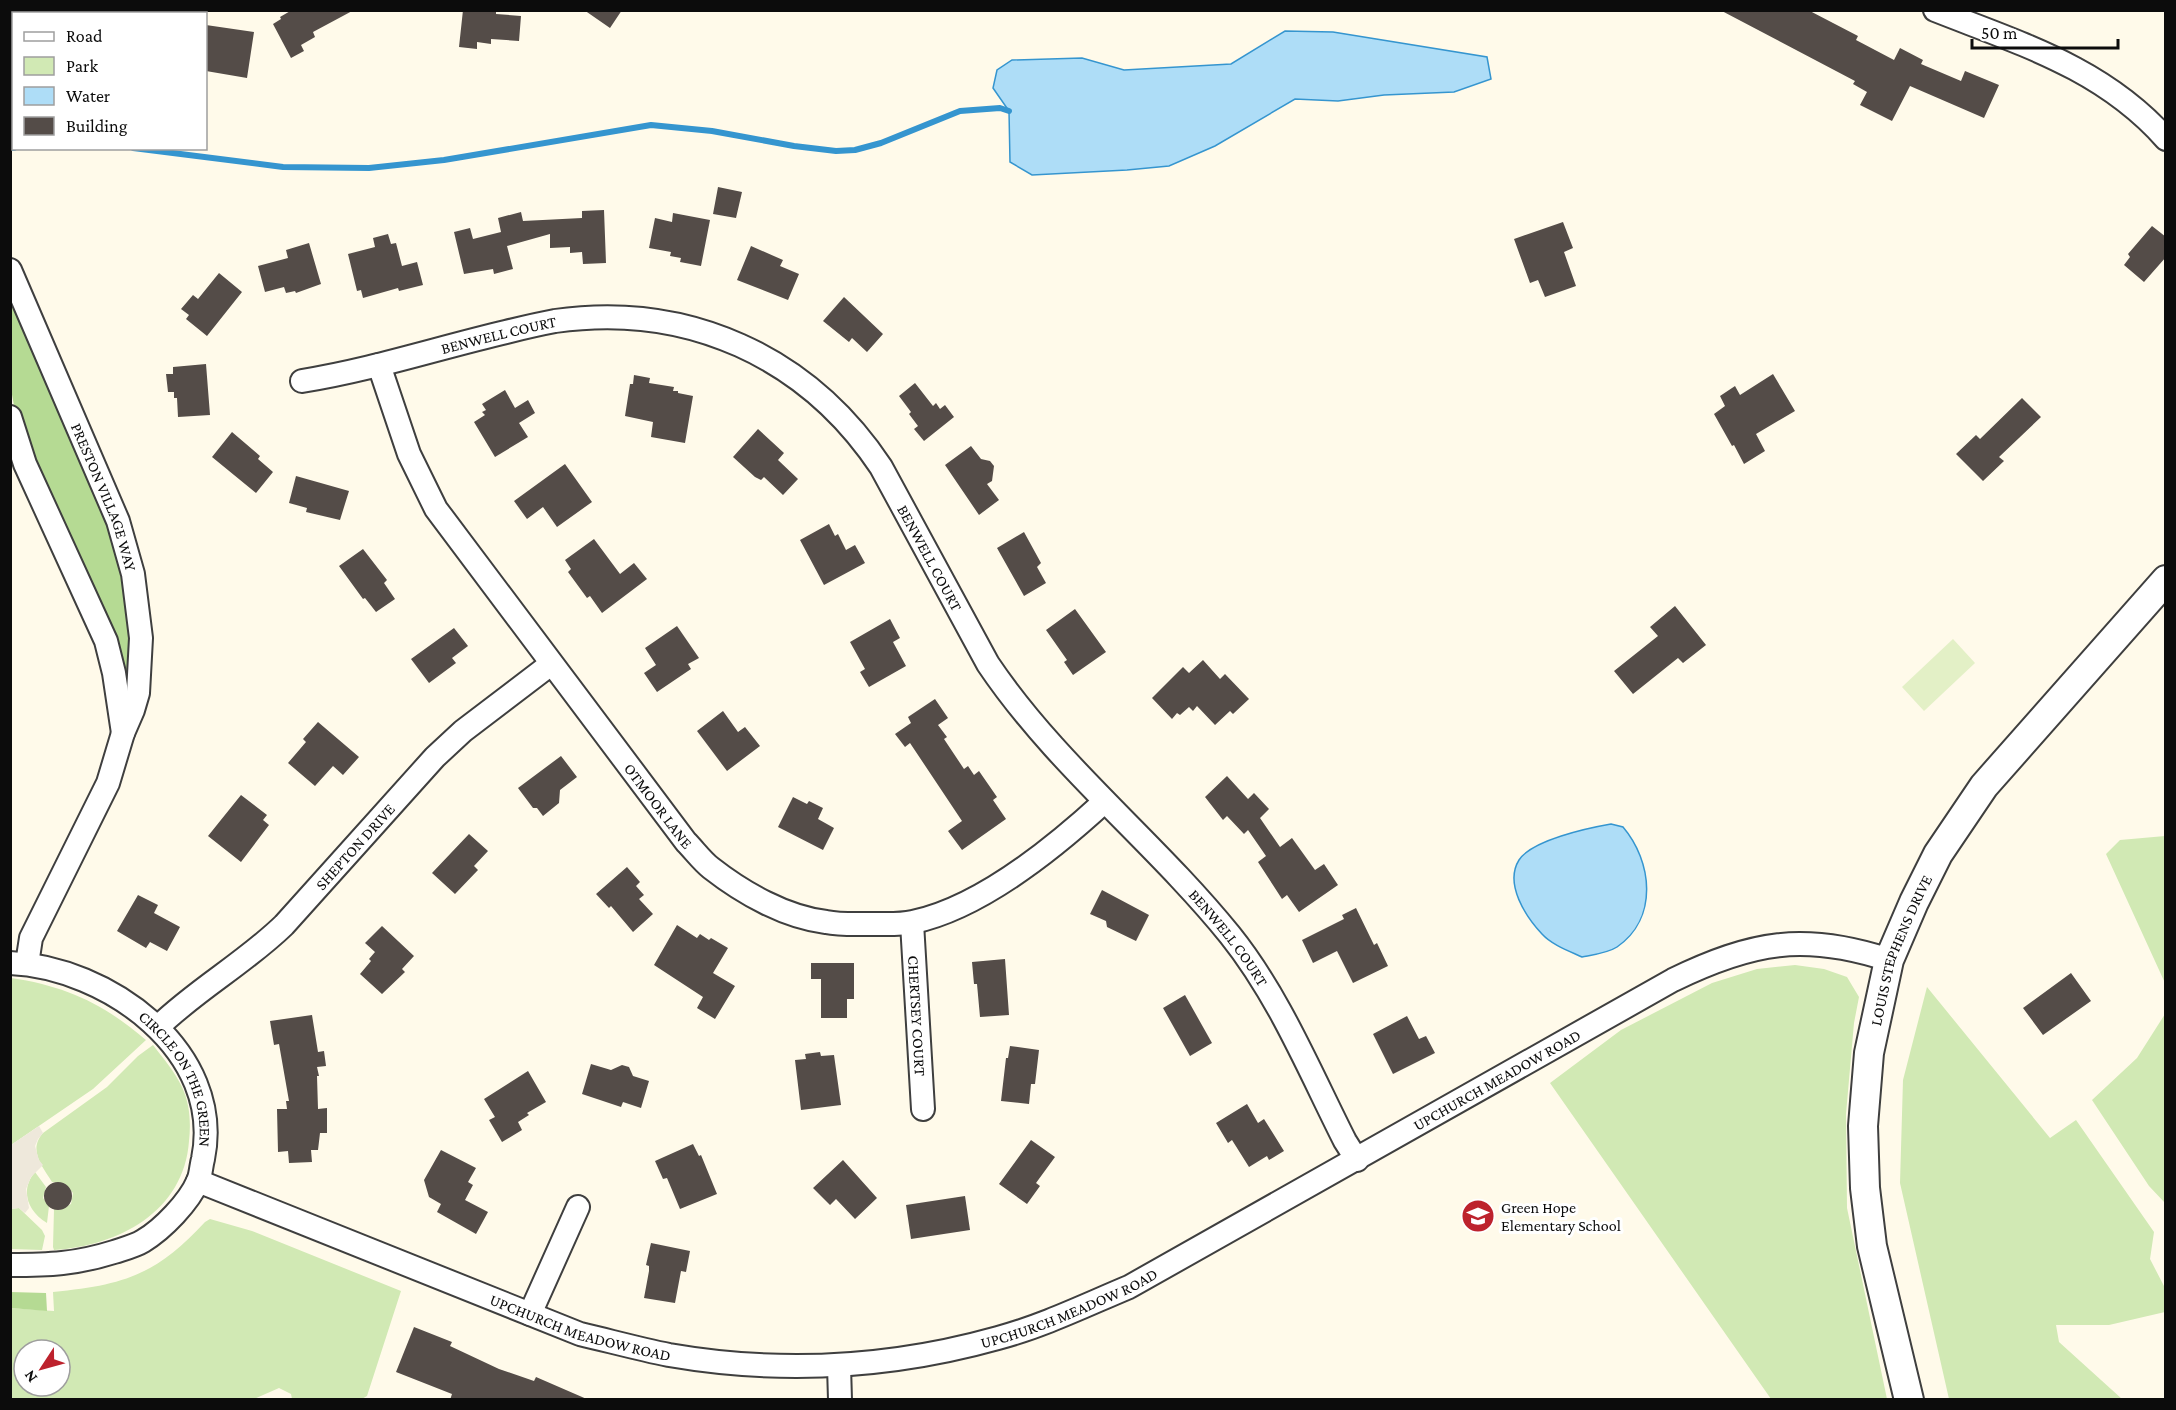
<svg xmlns="http://www.w3.org/2000/svg" width="2176" height="1410" font-family="'Crimson Pro',serif">
<style>
.green{fill:#d1e9b4;fill-rule:evenodd}
.forest{fill:#b5da93}
.pitch{fill:#e3f0c6}
.plaza{fill:#eee8db}
.water{fill:#aeddf7;stroke:#3595cf;stroke-width:1.5}
.lines{fill:none;stroke-linecap:round;stroke-linejoin:round}
.stream{stroke:#3595cf;stroke-width:6}
.building{fill:#544c48}
.minor-casing{stroke:#3f3f3f;stroke-width:26}
.tertiary-casing{stroke:#3f3f3f;stroke-width:32}
.minor{stroke:#fff;stroke-width:22}
.tertiary{stroke:#fff;stroke-width:28}
.labels{text-anchor:middle;stroke-width:6;stroke-linejoin:round;paint-order:stroke}
.street-label{font-size:16px;fill:#0c0c0c;stroke:#fff}
.poi-label{font-size:16px;fill:#0c0c0c;stroke:#fff;text-anchor:start}
</style>
<rect width="100%" height="100%" fill="#fffaea"/>
<path class="green" d="M2165,836H2166L2165,983L2106,854L2120,840Z
M1795,965L1824,969L1847,977L1859,997L1854,1023L1846,1114L1847,1208L1887,1399H1771L1550,1083L1621,1030L1712,983L1757,969Z
M11,978C66,986 104,1004 146,1040L93,1089L11,1145Z
M1927,987L2050,1138L2076,1120L2154,1232L2150,1259L2165,1288V1312L2109,1325H2056L2059,1342L2122,1399H1949L1900,1183L1903,1080Z
M2165,1014V1203L2149,1186L2092,1100L2137,1058Z
M153,1045C163,1058 175,1072 182,1087C190,1104 191,1123 189,1141C184,1212 118,1246 54,1250L53,1247L54,1209L60,1210L71,1204L73,1193L65,1184L52,1182C42,1166 28,1150 43,1133L107,1087L138,1056Z
M35,1172L46,1187L43,1198L49,1206L47,1223C27,1211 20,1190 35,1172Z
M19,1208L42,1230L45,1236L42,1250L11,1249L10,1209Z
M210,1219L252,1231L401,1291L367,1396L360,1400L292,1399L291,1394L279,1388L252,1400L11,1399L10,1308L54,1311L53,1292C124,1285 156,1275 205,1222ZM24,1350H60V1386H24Z"/>
<path class="forest" d="M10,284L117,536L137,648L126,716L18,428L11,389Z
M10,1292L46,1293L47,1311L11,1308Z"/>
<path class="pitch" d="M1953,639L1975,663L1924,711L1902,687Z"/>
<path class="plaza" d="M39,1126L43,1133L38,1139L35,1146L39,1160L43,1165L31,1177L26,1189L29,1208L25,1213L19,1208L11,1209V1145Z"/>
<path class="water" d="M1285,31L1333,32L1487,57L1491,79L1454,92L1384,95L1338,101L1295,99L1215,146L1169,166L1127,170L1032,175L1010,162L1009,111L993,88L997,70L1012,60L1082,58L1124,70L1231,64Z
M1611,824L1623,827C1652,861 1659,918 1617,947C1608,953 1592,955 1582,957C1569,951 1552,945 1542,934C1526,917 1504,884 1519,860C1532,840 1588,828 1611,824Z"/>
<g class="lines">
<path class="stream" d="M10,148H14
M133,148L283,167L369,168L444,160L651,125L712,131L794,146L836,151L855,150L881,143L960,111L1000,108L1009,111"/>
</g>
<path class="building" d="M292,10H354L313,32L315,37L301,45L304,51L291,58L273,24L281,19L280,17Z
M463,10H496V14L521,16L519,41L491,39V44L477,42V49L459,47Z
M584,10H622L610,28Z
M1720,10H1808L1858,36L1856,40L1894,60L1900,48L1923,60L1921,64L1961,81L1965,71L1999,85L1984,118L1910,86L1892,121L1860,105L1867,92L1853,84L1855,81Z
M206,25L254,32L247,78L206,71Z
M718,187L742,192L736,218L713,214Z
M604,210L606,263L583,264L582,252L570,253V247L550,248V234L507,246L513,269L494,274L493,269L464,274L454,232L470,228L473,239L501,232L498,218L521,212L523,221L582,218V211Z
M673,213L710,220L701,266L680,262L681,258L670,256L671,252L649,248L655,218L672,222Z
M1563,222L1573,248L1564,252L1576,286L1545,297L1538,280L1530,283L1514,239Z
M2152,226L2166,237V257L2144,282L2124,265L2130,257L2128,254Z
M388,234L391,244L396,243L402,266L417,262L423,285L399,291L398,288L363,298L361,290L357,291L348,254L375,247L373,238Z
M309,243L321,284L296,293L295,291L286,293L284,287L265,292L258,266L288,258L286,250Z
M751,246L783,260L780,266L799,274L788,300L737,280Z
M219,273L242,292L207,336L186,319L189,315L181,309L193,295L198,299Z
M844,297L883,334L867,352L852,338L849,342L823,321Z
M206,364L210,415L178,417L177,398H174V392H168L166,374H173V367Z
M1773,374L1795,411L1756,434L1765,451L1744,464L1734,445L1732,446L1714,414L1725,406L1720,396L1735,386L1740,395Z
M634,375L650,378L649,383L674,387L673,391H678V393L693,396L685,443L651,437L653,422L625,416L630,384H633Z
M915,383L933,406L936,403L940,409L945,405L954,417L924,441L914,429L918,426L909,414L911,412L899,396Z
M505,390L515,408L528,400L535,413L519,423L528,437L495,457L474,422L485,415L482,412L486,410L482,404Z
M2022,398L2041,417L1999,457L2004,461L1983,481L1956,454L1976,435L1980,439Z
M758,429L784,453L778,460L798,479L783,495L764,477L761,480L755,477L733,457Z
M232,432L260,456L258,459L273,472L256,493L212,457Z
M971,446L981,459L990,461L994,466L992,481L987,484L999,500L979,515L945,465Z
M565,464L592,502L557,527L543,507L527,519L514,501Z
M296,476L349,491L340,520L306,512L307,508L289,503Z
M829,524L835,536L838,534L846,550L855,545L865,563L824,585L800,540Z
M1024,532L1041,563L1037,567L1046,583L1024,596L997,548Z
M594,539L620,574L634,563L647,579L602,613L590,596L587,598L568,572L571,569L565,560Z
M363,549L387,580L384,583L395,599L376,612L365,598L363,599L339,566Z
M1675,606L1706,645L1683,663L1678,658L1633,694L1614,671L1658,636L1650,627Z
M1075,609L1106,652L1073,675L1064,662L1067,660L1046,630Z
M890,619L900,638L893,642L906,666L869,687L860,672L865,669L850,642Z
M677,626L699,658L688,664L691,669L657,692L644,673L656,665L645,648Z
M454,628L468,646L452,658L456,663L429,683L411,659Z
M1203,660L1220,679L1225,674L1249,699L1233,714L1230,711L1215,725L1197,706L1193,711L1189,707L1180,715L1177,713L1172,719L1152,698L1183,667L1189,673Z
M935,699L948,718L938,725L947,737L944,739L964,769L968,766L974,775L979,771L997,797L993,800L1006,819L962,850L948,831L962,821L910,743L905,747L895,734L911,723L908,717Z
M723,711L738,732L745,727L760,746L727,771L697,731Z
M318,722L359,757L343,775L333,766L315,786L288,763L306,742L303,739Z
M561,756L577,777L560,790L559,803L543,816L537,808H533L518,788Z
M1227,776L1248,799L1254,793L1269,809L1260,818L1280,847L1292,838L1315,870L1324,864L1338,885L1299,912L1287,895L1282,899L1258,862L1266,856L1248,830L1244,834L1227,816L1223,820L1205,797Z
M241,795L267,815L263,820L269,825L241,862L208,836Z
M793,797L807,804L809,801L823,808L818,819L834,828L823,850L778,827Z
M469,834L488,851L474,866L478,870L455,894L432,873Z
M627,867L640,882L636,886L644,895L639,899L653,914L633,932L611,906L609,908L596,894Z
M1102,890L1149,915L1136,941L1107,927L1106,921L1090,914Z
M138,895L158,905L154,913L180,927L167,951L150,942L146,948L117,931Z
M1356,908L1374,945L1377,943L1388,966L1353,983L1337,951L1313,963L1302,940L1344,919L1342,915Z
M677,925L697,938L700,934L709,940L711,938L728,948L713,973L735,986L715,1019L697,1008L703,997L654,965Z
M382,926L414,956L402,969L405,972L382,994L360,974L371,961L369,959L375,952L365,943Z
M1005,959L1009,1015L980,1017L977,984H974L972,962Z
M811,963H854V999H847V1018H821V979H811Z
M2071,973L2091,1001L2043,1035L2023,1008Z
M1185,995L1212,1043L1190,1056L1163,1008Z
M312,1015L318,1052L324,1051L326,1066L317,1067L319,1076H317L318,1109L327,1108V1133H320L318,1150H311L312,1162L289,1163L288,1151L278,1152L277,1109H287L286,1101H289L279,1044L274,1045L270,1021Z
M1407,1016L1419,1039L1426,1036L1435,1053L1393,1074L1373,1034Z
M1010,1046L1039,1050L1035,1084H1031L1029,1104L1001,1101L1006,1058H1008Z
M820,1052L821,1056L834,1055L841,1105L801,1110L795,1060L806,1059L805,1054Z
M591,1064L611,1070L622,1065L629,1067L633,1076L649,1081L641,1108L623,1102L621,1107L582,1094Z
M528,1071L546,1102L527,1113L529,1115L518,1122L522,1130L502,1142L489,1120L495,1117L484,1099Z
M1247,1104L1258,1123L1264,1119L1284,1151L1269,1160L1267,1156L1249,1167L1232,1140L1228,1143L1216,1123Z
M1031,1140L1055,1157L1036,1183L1040,1186L1027,1204L999,1184Z
M693,1144L699,1156L701,1155L717,1194L680,1209L667,1178L663,1179L655,1161Z
M441,1150L476,1168L468,1182L473,1185L465,1200L488,1212L476,1234L437,1212L441,1204L429,1197L424,1180Z
M843,1160L877,1198L855,1219L836,1199L830,1205L813,1188Z
M44 1196a14 14 0 1 1 28 0a14 14 0 1 1-28 0Z
M965,1196L970,1230L911,1239L906,1205Z
M651,1243L690,1251L686,1272L681,1271L675,1303L644,1298L649,1271V1266L646,1265Z
M414,1327L452,1342L450,1346L499,1369L534,1381L536,1377L589,1400H450L452,1394L396,1372Z"/>
<g class="lines">
<g class="minor-casing">
<g id="minor">
<path d="M1935,10C2021,44 2103,68 2166,139"/>
<path id="s1" d="M10,270L118,521L133,574L141,638L138,693L133,710L123,733L108,783L31,938L27,964"/>
<path id="s2" d="M379,365L409,454L436,509L686,842C694,850 702,861 711,868C743,893 785,917 826,922C841,925 856,924 872,924C884,924 900,925 913,922C980,908 1054,848 1104,802"/>
<path id="s3" d="M302,381C371,370 438,348 506,332C522,328 539,324 555,321C687,302 807,356 881,467L988,664C1056,765 1154,841 1230,935C1279,996 1310,1072 1345,1141L1357,1160"/>
<path d="M10,417L25,464L106,641L114,673L123,733"/>
<path id="s4" d="M912,923L923,1109"/>
<path id="s5" d="M10,963C107,967 225,1051 203,1159C201,1166 201,1175 198,1181C189,1202 163,1229 143,1241C135,1246 123,1249 114,1252C76,1264 49,1265 10,1265"/>
<path id="s6" d="M158,1027C197,989 245,963 284,925L435,757L463,731L551,664"/>
<path id="s7" d="M198,1181L580,1334C610,1341 639,1349 669,1355C779,1374 891,1368 998,1338C1043,1326 1086,1305 1129,1287L1673,980C1751,942 1804,932 1889,960"/>
<path d="M530,1314L578,1207"/>
<path d="M839,1366L840,1400"/>
</g>
</g>
<g class="tertiary-casing">
<g id="tertiary">
<path id="s8" d="M1909,1400L1872,1246L1865,1188L1863,1126L1869,1053L1889,960L1914,902L1938,854L1984,786L2166,580"/>
</g>
</g>
<use href="#minor" class="minor"/>
<use href="#tertiary" class="tertiary"/>
</g>
<defs>
<g id="school-disc" transform="scale(1.725)"><circle r="9.5" fill="#bd222d" stroke="#fff"/><path d="M0-5L7-2L0 1L-7-2ZM-4 1L0 2.5L4 1V4Q0 6-4 4Z" fill="#fff"/></g>
</defs>
<g fill-rule="evenodd">
<use href="#school-disc" x="1478" y="1216"/>
</g>
<g class="labels">
<g class="street-label">
<text dy="6" stroke="none"><textPath href="#s3" startOffset="202">BENWELL COURT</textPath></text>
<text dy="6" stroke="none"><textPath href="#s1" startOffset="246">PRESTON VILLAGE WAY</textPath></text>
<text dy="6" stroke="none"><textPath href="#s3" startOffset="741">BENWELL COURT</textPath></text>
<text dy="6" stroke="none"><textPath href="#s2" startOffset="526">OTMOOR LANE</textPath></text>
<text dy="6" stroke="none"><textPath href="#s6" startOffset="268">SHEPTON DRIVE</textPath></text>
<text dy="6" stroke="none"><textPath href="#s3" startOffset="1227">BENWELL COURT</textPath></text>
<text dy="6" stroke="none"><textPath href="#s8" startOffset="460">LOUIS STEPHENS DRIVE</textPath></text>
<text dy="6" stroke="none"><textPath href="#s4" startOffset="93">CHERTSEY COURT</textPath></text>
<text dy="6" stroke="none"><textPath href="#s7" startOffset="1398">UPCHURCH MEADOW ROAD</textPath></text>
<text dy="6" stroke="none"><textPath href="#s5" startOffset="220">CIRCLE ON THE GREEN</textPath></text>
<text dy="6" stroke="none"><textPath href="#s7" startOffset="912">UPCHURCH MEADOW ROAD</textPath></text>
<text dy="6" stroke="none"><textPath href="#s7" startOffset="410">UPCHURCH MEADOW ROAD</textPath></text>
</g>
<g class="poi-label">
<text x="1501" y="1213">Green Hope<tspan x="1501" dy="18">Elementary School</tspan></text>
</g>
</g>
<rect width="2176" height="1410" fill="none" stroke="#0c0c0c" stroke-width="24"/>
<rect x="12" y="12" width="195" height="138" fill="#ffffff" stroke="#9e9e9e" stroke-width="1.5"/>
<rect x="24" y="32" width="30" height="9" fill="#ffffff" stroke="#9e9e9e" stroke-width="1.5"/>
<text x="66" y="42" font-size="18" fill="#0c0c0c">Road</text>
<rect x="24" y="57" width="30" height="18" fill="#d1e9b4" stroke="#9e9e9e" stroke-width="1.5"/>
<text x="66" y="72" font-size="18" fill="#0c0c0c">Park</text>
<rect x="24" y="87" width="30" height="18" fill="#aeddf7" stroke="#9e9e9e" stroke-width="1.5"/>
<text x="66" y="102" font-size="18" fill="#0c0c0c">Water</text>
<rect x="24" y="117" width="30" height="18" fill="#544c48" stroke="#9e9e9e" stroke-width="1.5"/>
<text x="66" y="132" font-size="18" fill="#0c0c0c">Building</text>
<g transform="translate(42 1368) rotate(234)"><circle r="28" fill="#ffffff" stroke="#9e9e9e" stroke-width="1.5"/>
<path d="M0-4.5L10 22L0 15L-10 22Z" fill="#bd222d"/>
<text y="-9" font-size="16" font-weight="bold" text-anchor="middle" fill="#0c0c0c">N</text>
</g>
<path d="M1972 39v9h146v-9" fill="none" stroke="#0c0c0c" stroke-width="3"/>
<text x="1981" y="39" font-size="18" fill="#0c0c0c" stroke="#ffffff" stroke-width="4.5" paint-order="stroke">50 m</text>
</svg>
